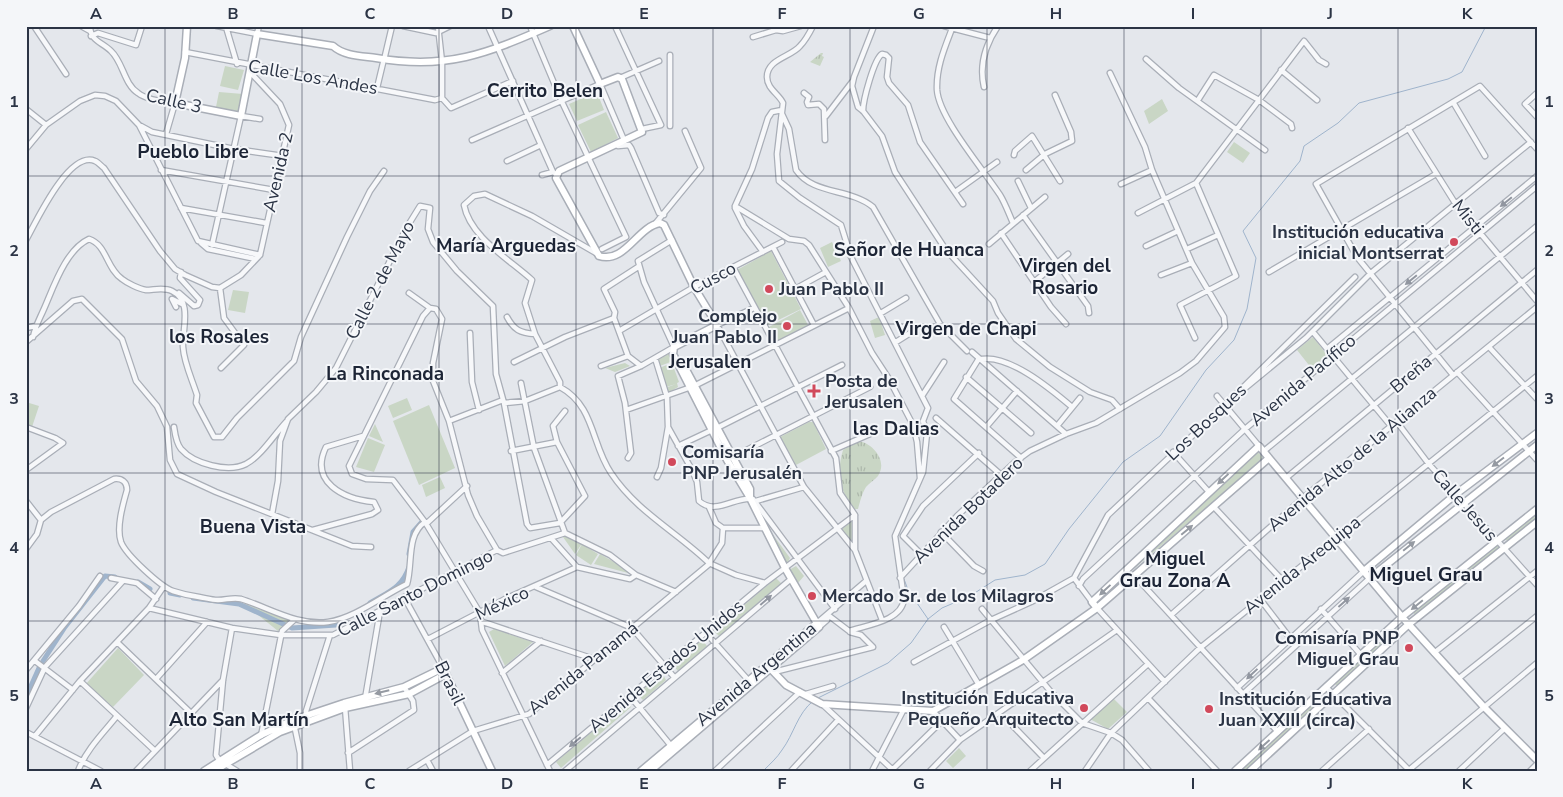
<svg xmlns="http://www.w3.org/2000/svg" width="1563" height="797" font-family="'Nunito Sans',sans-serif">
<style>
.grass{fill:url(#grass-tufts)}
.park{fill:#c9d6c5}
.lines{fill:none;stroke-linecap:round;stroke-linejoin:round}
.stream{stroke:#9fb4cc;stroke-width:1}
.canal{stroke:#9fb4cc;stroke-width:5}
.street-casing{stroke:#a9aeb7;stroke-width:7}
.secondary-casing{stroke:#a9aeb7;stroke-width:9}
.street{stroke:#f7f8fa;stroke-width:4.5}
.secondary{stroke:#fff;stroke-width:6}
.oneway{fill:#9196a0}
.oneway2{fill:#959aa2}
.grid{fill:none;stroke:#2b3445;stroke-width:1;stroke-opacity:0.55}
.poi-dot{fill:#d1495b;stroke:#f4f6f9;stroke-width:2}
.labels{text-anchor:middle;stroke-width:4;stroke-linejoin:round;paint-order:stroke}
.street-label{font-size:18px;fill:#2b3445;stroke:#f4f6f9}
.poi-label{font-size:18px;font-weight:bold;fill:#2b3445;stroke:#f4f6f9;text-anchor:start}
.neighbourhood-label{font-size:19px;font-weight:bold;fill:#1d2536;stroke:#f4f6f9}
.quarter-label{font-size:20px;font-weight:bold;fill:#1d2536;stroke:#f4f6f9}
.neatline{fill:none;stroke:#2b3445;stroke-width:2}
.grid-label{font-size:16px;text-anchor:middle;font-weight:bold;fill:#2b3445}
</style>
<defs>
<pattern id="grass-tufts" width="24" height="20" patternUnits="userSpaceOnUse" patternTransform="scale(1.25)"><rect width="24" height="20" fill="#c9d6c5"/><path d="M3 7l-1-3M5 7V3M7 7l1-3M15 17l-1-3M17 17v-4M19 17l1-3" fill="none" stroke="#adb8ab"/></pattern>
</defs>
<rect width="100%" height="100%" fill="#e4e7ec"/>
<path class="grass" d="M821,53H823L822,56L824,57L820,66L810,62Z
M858,441C873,443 888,461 878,476C875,480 869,483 866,487C862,493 860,502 858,509H854C840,491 836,473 843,450Z
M1395,627L1398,630L1338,687L1334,683Z
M1322,694L1325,698L1247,771H1239Z"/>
<path class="park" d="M225,66L244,70L238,90L220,86Z
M219,92L243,94L239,115L216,107Z
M597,92L604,110L577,121L569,104Z
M1162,99L1168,111L1149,124L1144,111Z
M606,112L618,138L591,152L578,125Z
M1234,142L1250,153L1243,163L1227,152Z
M832,242L841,261L828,267L820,248Z
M771,251L801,309L766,326L737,270Z
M233,290L249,292L245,313L228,310Z
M800,310L808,325L775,344L767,328Z
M879,317L885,335L875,338L870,321Z
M1313,337L1327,355L1312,369L1297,350Z
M670,353L673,361L660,366L658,360Z
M625,363L630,366L615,372L605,368Z
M672,363L679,382L677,383L678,387L668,393L665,388L676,384L666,387L659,368Z
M407,398L412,410L393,418L388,406Z
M26,402L39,406L32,427L26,425Z
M429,405L455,468L419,485L393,421Z
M809,422H813L826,449L796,465L780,437Z
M375,424L383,442L369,436Z
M368,438L385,445L374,472L356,467Z
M1257,451L1264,459L1098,599Z
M440,477L445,488L426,497L422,485Z
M752,506L790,558L787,564H783Z
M1537,511V519L1510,541L1505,540V537Z
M853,520L852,541H851L842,529Z
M571,533L583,542L575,554L563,537Z
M582,544L598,554L591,565L576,555Z
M1497,544L1499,549L1414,616V610Z
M600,554L630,571L628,573L594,564Z
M796,566L804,576L798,583L789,570Z
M776,578L782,584L719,636L714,631Z
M243,603L289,620L278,631Z
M494,629L533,642L505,666L489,632Z
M702,640L707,646L678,671L672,664Z
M118,648L144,675L113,707L85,685Z
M662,673L666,680L643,700L637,694Z
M1113,698L1127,712L1108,729L1090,719Z
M627,702L631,707L561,768L556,762Z
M959,748L966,756L953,768L946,761Z"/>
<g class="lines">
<path class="stream" d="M904,579L908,590L928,619
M816,699L888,663L911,643L928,619L942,608L970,596L995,580L1025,575L1045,564L1069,529L1123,462L1160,436L1206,370L1234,340L1247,309L1256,258L1243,231L1300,161L1304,146L1338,123L1359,103L1448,79L1462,72L1486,26
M763,771C770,764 777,758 782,750C794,734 797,714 813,701"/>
<path class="canal" d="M409,554L413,532L421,523
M138,582L150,589
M170,593L180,595
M193,598L239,604L292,628L336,625L346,618
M370,603C388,592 402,588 409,567
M43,661L65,627L105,576L115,577
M26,697L39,668"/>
<g class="street-casing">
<path id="street" d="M34,26L66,74
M81,26L90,31
M90,26C90,41 102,42 111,51C123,62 124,84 138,93C147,100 164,102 175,103L166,134
M217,26L257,34L259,26
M403,26L436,33L450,26
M438,26L442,62V98L451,108L513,81
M488,26L553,172L556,174
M530,26L562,102L626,237L602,249
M615,26L661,125L642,129
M813,26C810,32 805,41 800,46C791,57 767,59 767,77C767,89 779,94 783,103L777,154L779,181L800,198L841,225L851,257L928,408L923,421L927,433L923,472L895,536L904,599C902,621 867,625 849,631L828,615
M874,26L854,77L852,86L858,107L863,111L882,136L895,172L946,250L993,301L998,313L1016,339L1050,367L1090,392L1112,400L1120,409
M944,26L990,38
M953,26C945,47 936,67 937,90C939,118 983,169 1000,195C1005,203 1009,214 1013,223
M226,27L237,64
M91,36L98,33L136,45L142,26
M753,37L776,30L783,31L801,26
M185,52L435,100L442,98
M1146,59L1179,88L1265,150
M384,60L392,26
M1281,70L1317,100
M250,72L280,104L289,125L260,255
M620,78L659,61
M984,87C979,65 985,45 998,26
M377,88L383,63
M804,93L809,97L807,102L808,105L819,104L824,109L825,140
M1537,93L1525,104L1537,117
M1198,100L1214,75L1259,100L1291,124L1292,128
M1453,102L1485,156
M26,109L46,125
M863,111C863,100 874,59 882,54L886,55L889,58L887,77L889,83L908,105L920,142L963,204
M782,114L789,129L796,170C813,195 850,188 873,207L940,324L967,351
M826,116L852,82
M141,126L152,132L234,149L283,156
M670,126V55
M1408,128L1455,203L1537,301
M472,140L600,84L624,140
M618,146L629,145L631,148L659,213L664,215
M26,149L46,125L80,101L95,95L105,96L116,101L139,125L198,241L260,255
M1014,155L1015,151L1032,136L1060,181
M507,161L541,145
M161,170L274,190
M1026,170L1045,154L1072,141L1071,132L1055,95
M542,175L553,172
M1018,181L1031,208
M1121,184L1152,170
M955,192L997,162
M735,206L789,239L804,241L809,245L849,308L872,353L889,379L913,425L917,442L920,478
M735,206L752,169L768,118L772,112L782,110
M181,208L266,223
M735,208L744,226L763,252
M1138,213L1196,183L1304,41L1319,60L1326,64
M1023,215L1088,306L1089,313
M655,224L701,168L685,131
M1001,233L1051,307L1066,324
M26,240C36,222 69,150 95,161C98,162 101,166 104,168L160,251L175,269L185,275L212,287L220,288L241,275L260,255
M201,243L208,249L256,259
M989,244L1045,197
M212,245L241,116L260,119
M1146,246L1178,231
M773,247L814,325
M1187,249L1218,235
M638,267L604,289L615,312L614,318L628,356L641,366
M733,267L836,458L840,493L855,515V550L882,620
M1269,272L1436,174
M1161,275L1192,263
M1034,282L1068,254
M220,288L224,318L244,345L221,368
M795,289L826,272
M179,293L194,306L198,305L200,300L180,278L181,272
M409,293L430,308
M176,307L172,299L182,304
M754,308L717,325L804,487L855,550
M881,313L906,298
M507,317C514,330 520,333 535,334L560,382V387
M26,328L35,326
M619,331L694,287L782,242
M1313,332L1391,426
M470,333L472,382L479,410
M535,334L525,303L532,280C509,259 470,237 464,205L474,196L485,194L532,216L596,253
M33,337C35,327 39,320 43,311C53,289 65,250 89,239C107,245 106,268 122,279C127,283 139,289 146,290C154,290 164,287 172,291C193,301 182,330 183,347C184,363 192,379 197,395L196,403L214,437H222L237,418L294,361L301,337L347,237L370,191L384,171
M1195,338L1180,305L1236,276L1196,183
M26,342L73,301L82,299L122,339L136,381L157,406L167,427L170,460L177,474L216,492L352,546L371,547
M896,342L915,330
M1489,347L1537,399
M1327,349L1537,176
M972,352L1066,434
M655,358L667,397L668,427L692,470L697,482L699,501C716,516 735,496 753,499L835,609
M514,362L565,337L614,318
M601,366L628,356
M1457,372L1537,460
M1453,375L1357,257L1316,184L1480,86L1537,149
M966,377L1031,433
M521,383L534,448L565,533L610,555L636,575L676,592
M1244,389L1306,338L1371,273L1531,142
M922,396L944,362
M1217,396L1259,446
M504,403L525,401L560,387C595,406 591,444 611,473C637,512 677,532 709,563
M626,410L694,386L849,308
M936,418L1000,474
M449,421L503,400
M1397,422L1428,463L1537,585
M987,426L1017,391
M1057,426L1080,398
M26,427L55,438L63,443L26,470
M174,427C175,434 176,443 181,449C194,464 228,473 246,464C261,456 274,435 286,422
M717,428L842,365
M678,446L712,430
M511,451L557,442
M831,451L870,434
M1264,451L1537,226
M1173,452L1209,492
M628,458L631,453L625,403L618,376L641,366L674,347L644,282L638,261L672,240
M731,458L870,387
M1021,458L954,399L978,360C1006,351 1052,390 1072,407
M657,477L661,468L668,427
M1286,478L1537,270
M26,501L41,520
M756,501L804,487
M709,507L716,523L723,528H765
M1214,507L1283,581
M272,514L278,481L280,441L288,419L316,392L336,368L407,227L420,206L430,208L428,229L433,242L457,271L493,306L496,374L504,403L527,524L530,528L560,523
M560,523L585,496L557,442L553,426L565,411
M426,524L467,486
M313,530L372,514L378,510L374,502C343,499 309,482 326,447L363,436
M941,532L974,566L983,571
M551,538L577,567L630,579L636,575
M26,549L37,534L41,520L51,512L114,479C122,478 127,482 127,490C123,504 116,528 121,542C126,555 161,587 173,591C182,594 191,596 199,597C205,598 212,600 218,600C226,600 233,597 241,599C270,608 297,626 328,622C355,618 382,596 407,584C413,564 406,535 425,522
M497,550L477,516L468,495L449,421L433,381V363L442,319L436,309L430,308L423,316L349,466L352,474L366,479L393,480L425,522L480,613L482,630L550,771
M921,554L903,536L923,506L979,453
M709,563L736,575L765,583
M1134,575L1278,732
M111,578L137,583L156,599
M900,578L957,516L1015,462L1030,451L1066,434L1096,423L1180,373L1196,361L1225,327L1224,317L1192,263L1152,170L1145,147L1110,73
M1074,578L1108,515L1225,405L1355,277
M1074,578L1092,602
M1079,586L1083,579L1245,429L1537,186
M536,587L632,628L674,677
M404,597L443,668
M1260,599L1290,638
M149,608L232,628L281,635H333L497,550L503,553L565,533
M1097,608L1165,682
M982,609L1051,692L1082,723L1111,733L1122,740L1149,771
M1321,609L1361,655
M1171,615L1303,498L1537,307
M483,622L594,659
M817,623L866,581
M819,627L827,620L828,615
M944,627L979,685
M232,628L223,680L216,755L219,760L237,771
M706,633L750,682
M428,639L505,599L577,567
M117,642L191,713
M1434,653L1537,571
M35,661L73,690
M914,662L991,620L1033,601L1074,578
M26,670L79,606L100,576
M774,672L873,647L861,635L850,632
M502,673L541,641
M156,679L207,622
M1458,679L1537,616
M80,681L154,750
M1326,687L1410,771
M1237,688L1365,570
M806,694L833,686
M1243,694L1371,577
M630,696L672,747
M1148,698L1217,771
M365,699L380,611
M822,704L894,771
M345,707L350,771
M26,708L45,667L123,581
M933,711L960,740
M308,722L306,711L330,635
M294,724L300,753V771
M1013,726L1044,758
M26,732L101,771
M35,736L80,681L149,608L164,586
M261,736L282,631L294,620
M348,753L414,710L413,701L404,687
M427,760L433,771
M547,765L765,583L855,515
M893,769L942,721
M1409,770L1537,663
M78,771C86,750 103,733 117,716
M136,771L223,680
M409,771L473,731L529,714L708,565L722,543L723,528
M565,771L791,579
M715,771L800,692
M791,771L838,720
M872,771L904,709
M930,771L960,740L1117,630
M1030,771L1148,664
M1085,771L1111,733L1200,648L1537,376
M1322,771L1369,729
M1459,771L1505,728
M1530,771L1537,764"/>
</g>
<g class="secondary-casing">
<path id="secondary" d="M187,26L185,58L175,103L241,116L257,34L333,46C344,56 361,56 376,58C447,70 486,54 550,26
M573,26L600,84L618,77L622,79L642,132L559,171L556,178L599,256C625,264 637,227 660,223L664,225L694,287L717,325L674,347
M684,366L750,489V497
M1365,570L1456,494L1537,433
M1371,577L1537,445
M1097,608L1092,602L1259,446L1402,617L1483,706L1537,760
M767,665L786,685L822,704L933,711L1023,660L1097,608L1269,458
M204,771L261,735L293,720L344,703L404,687L443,668L492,771
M214,771L280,732L345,708L409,694L446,674
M641,771L817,623
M650,771L819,627L785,568L750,498L727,460L673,354L674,347
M1235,771L1402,617L1537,509
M1250,771L1409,624L1537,522"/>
</g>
<use href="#street" class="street"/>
<use href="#secondary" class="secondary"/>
</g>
<defs><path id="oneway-solid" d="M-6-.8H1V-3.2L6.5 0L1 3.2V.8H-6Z" transform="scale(1.25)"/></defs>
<g class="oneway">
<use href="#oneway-solid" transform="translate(1506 202) rotate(141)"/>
<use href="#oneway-solid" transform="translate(1411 280) rotate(141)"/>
<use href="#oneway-solid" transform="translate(766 600) rotate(-41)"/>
<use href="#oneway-solid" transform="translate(1344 602) rotate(-42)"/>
<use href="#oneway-solid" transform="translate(1252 674) rotate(137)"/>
<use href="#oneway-solid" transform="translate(575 742) rotate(140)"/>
</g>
<g class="oneway2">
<use href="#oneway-solid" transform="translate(1498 462) rotate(143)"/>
<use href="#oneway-solid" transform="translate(1223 479) rotate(137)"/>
<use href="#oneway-solid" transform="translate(1187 530) rotate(-40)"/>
<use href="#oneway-solid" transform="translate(1409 546) rotate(-39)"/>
<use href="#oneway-solid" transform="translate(1105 590) rotate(137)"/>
<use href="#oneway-solid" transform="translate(1417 605) rotate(141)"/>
<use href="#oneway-solid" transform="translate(382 692) rotate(166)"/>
<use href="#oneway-solid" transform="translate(1264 745) rotate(138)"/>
</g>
<path class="grid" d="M165,26V771M302,26V771M439,26V771M576,26V771M713,26V771M850,26V771M987,26V771M1124,26V771M1261,26V771M1398,26V771M26,176H1537M26,324H1537M26,473H1537M26,621H1537"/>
<g class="poi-dot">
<circle cx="1454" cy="242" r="5"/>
<circle cx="769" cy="289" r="5"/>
<circle cx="787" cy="326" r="5"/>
<path d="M811.5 383.5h5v5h5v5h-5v5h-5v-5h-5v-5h5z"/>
<circle cx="672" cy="462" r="5"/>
<circle cx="812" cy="596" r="5"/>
<circle cx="1409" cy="648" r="5"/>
<circle cx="1084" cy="708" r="5"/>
<circle cx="1209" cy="709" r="5"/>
</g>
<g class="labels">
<g class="street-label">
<text transform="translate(313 77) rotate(10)" y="6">Calle Los Andes</text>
<text transform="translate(174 101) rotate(13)" y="6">Calle 3</text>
<text transform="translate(278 172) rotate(-77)" y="6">Avenida 2</text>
<text transform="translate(1468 217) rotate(51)" y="6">Misti</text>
<text transform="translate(713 278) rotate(-28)" y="6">Cusco</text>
<text transform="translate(380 280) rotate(-63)" y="6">Calle 2 de Mayo</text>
<text transform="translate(1411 374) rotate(-40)" y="6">Breña</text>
<text transform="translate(1303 380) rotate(-40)" y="6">Avenida Pacífico</text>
<text transform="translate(1206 422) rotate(-43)" y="6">Los Bosques</text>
<text transform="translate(1352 459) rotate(-40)" y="6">Avenida Alto de la Alianza</text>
<text transform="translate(1465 505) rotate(49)" y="6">Calle Jesus</text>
<text transform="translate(968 510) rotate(-44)" y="6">Avenida Botadero</text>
<text transform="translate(1302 565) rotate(-39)" y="6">Avenida Arequipa</text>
<text transform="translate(415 593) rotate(-27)" y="6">Calle Santo Domingo</text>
<text transform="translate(502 603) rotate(-25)" y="6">México</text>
<text transform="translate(666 666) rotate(-40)" y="6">Avenida Estados Unidos</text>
<text transform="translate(583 668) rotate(-39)" y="6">Avenida Panamá</text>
<text transform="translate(756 674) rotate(-40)" y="6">Avenida Argentina</text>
<text transform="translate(450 683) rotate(64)" y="6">Brasil</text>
</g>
<g class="poi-label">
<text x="1444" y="238" text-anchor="end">Institución educativa<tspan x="1444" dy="21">inicial Montserrat</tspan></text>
<text x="779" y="295">Juan Pablo II</text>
<text x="777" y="322" text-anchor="end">Complejo<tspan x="777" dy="21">Juan Pablo II</tspan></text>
<text x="825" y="387">Posta de<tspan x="825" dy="21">Jerusalen</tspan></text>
<text x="682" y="458">Comisaría<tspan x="682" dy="21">PNP Jerusalén</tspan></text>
<text x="822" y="602">Mercado Sr. de los Milagros</text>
<text x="1399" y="644" text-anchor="end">Comisaría PNP<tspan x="1399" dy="21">Miguel Grau</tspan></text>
<text x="1074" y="704" text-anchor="end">Institución Educativa<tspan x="1074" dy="21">Pequeño Arquitecto</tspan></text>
<text x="1219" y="705">Institución Educativa<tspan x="1219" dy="21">Juan XXIII (circa)</tspan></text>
</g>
<g class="neighbourhood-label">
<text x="545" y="97">Cerrito Belen</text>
<text x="193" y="158">Pueblo Libre</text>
<text x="506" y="252">María Arguedas</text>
<text x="909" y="256">Señor de Huanca</text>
<text x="1065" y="272">Virgen del<tspan x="1065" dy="22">Rosario</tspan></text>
<text x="966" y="335">Virgen de Chapi</text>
<text x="219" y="343">los Rosales</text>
<text x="710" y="368">Jerusalen</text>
<text x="385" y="380">La Rinconada</text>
<text x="896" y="435">las Dalias</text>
<text x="253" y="533">Buena Vista</text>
<text x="1175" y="565">Miguel<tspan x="1175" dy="22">Grau Zona A</tspan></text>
<text x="239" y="726">Alto San Martín</text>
</g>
<g class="quarter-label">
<text x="1426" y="581">Miguel Grau</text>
</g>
</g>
<rect width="1563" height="797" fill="none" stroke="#f4f6f9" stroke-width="55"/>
<rect x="28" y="28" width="1508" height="742" class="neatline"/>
<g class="grid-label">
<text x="96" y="19">A</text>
<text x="233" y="19">B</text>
<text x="370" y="19">C</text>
<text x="507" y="19">D</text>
<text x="644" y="19">E</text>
<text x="782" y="19">F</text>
<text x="919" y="19">G</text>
<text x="1056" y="19">H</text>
<text x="1193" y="19">I</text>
<text x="1330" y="19">J</text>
<text x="1467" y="19">K</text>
<text x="14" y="107">1</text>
<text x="1549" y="107">1</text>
<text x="14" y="256">2</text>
<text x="1549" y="256">2</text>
<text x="14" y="404">3</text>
<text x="1549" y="404">3</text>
<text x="14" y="553">4</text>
<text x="1549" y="553">4</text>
<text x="14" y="701">5</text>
<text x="1549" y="701">5</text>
<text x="96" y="789">A</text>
<text x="233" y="789">B</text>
<text x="370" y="789">C</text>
<text x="507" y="789">D</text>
<text x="644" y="789">E</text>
<text x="782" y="789">F</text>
<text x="919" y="789">G</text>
<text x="1056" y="789">H</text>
<text x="1193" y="789">I</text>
<text x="1330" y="789">J</text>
<text x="1467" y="789">K</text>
</g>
</svg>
